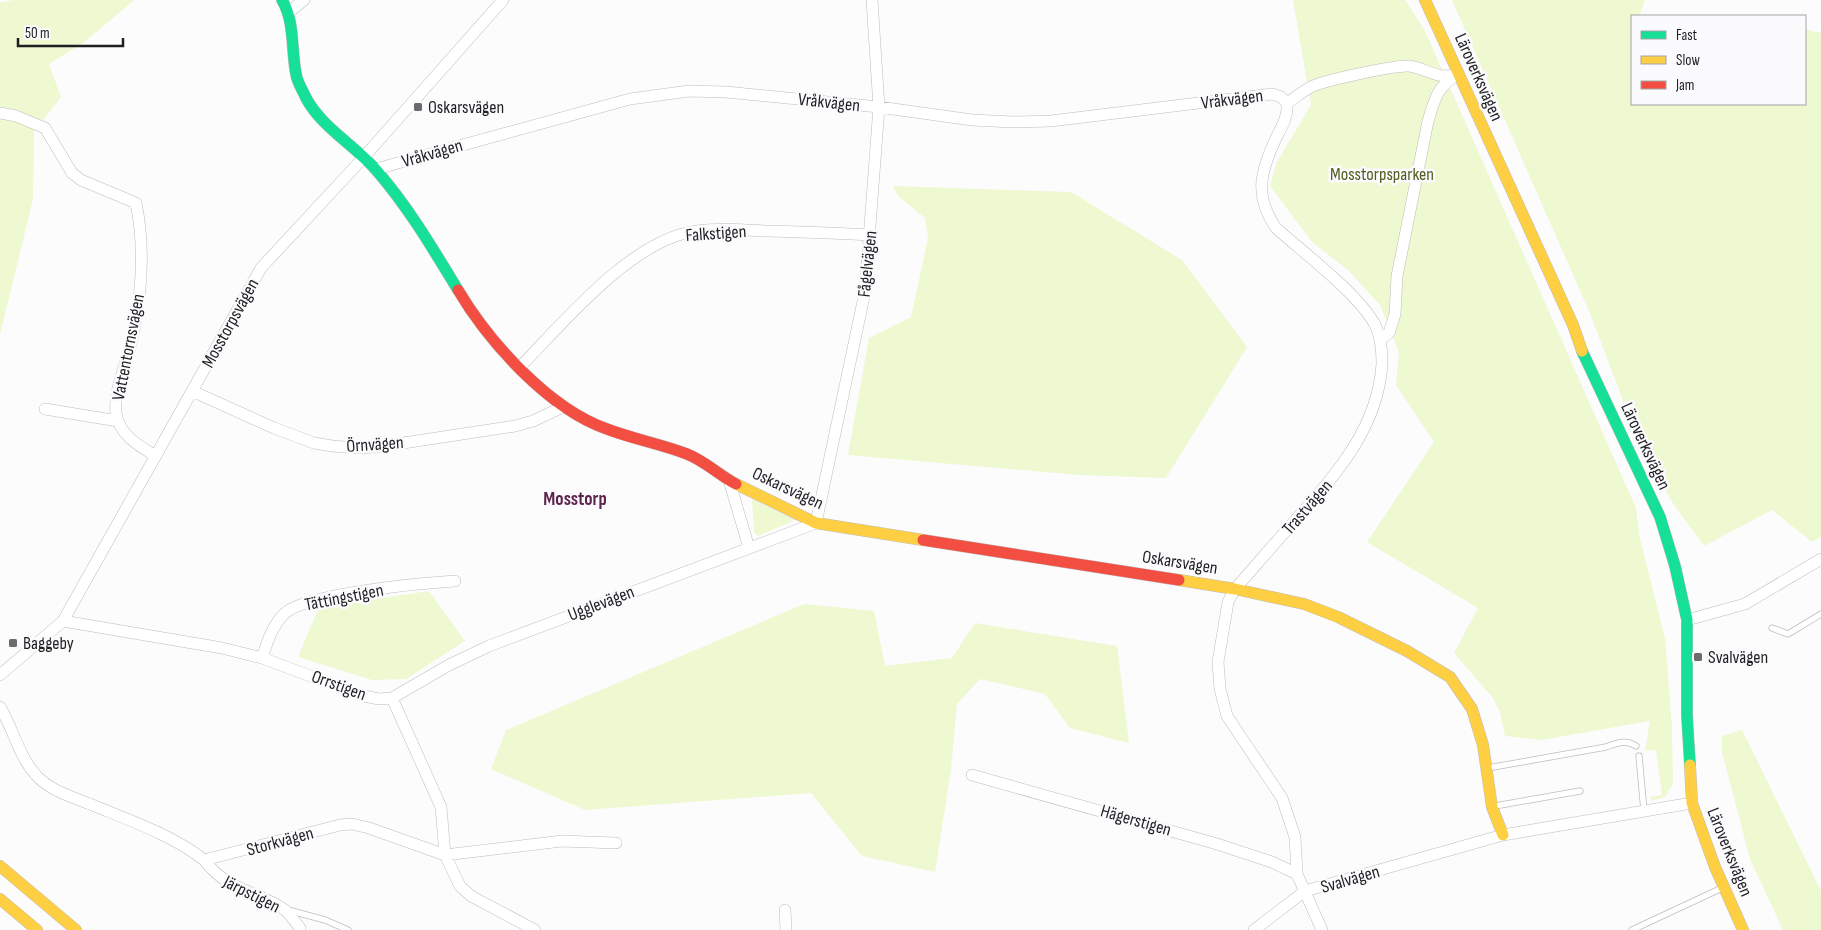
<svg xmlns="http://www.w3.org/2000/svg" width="1821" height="930" font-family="'Sofia Sans Condensed',sans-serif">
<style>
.green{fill:#eef8d1}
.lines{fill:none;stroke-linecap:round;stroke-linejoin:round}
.lane-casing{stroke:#bdbdbe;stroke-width:7}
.street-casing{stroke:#bdbdbe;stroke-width:12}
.fast-casing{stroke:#bdbdbe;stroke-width:12}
.slow-casing{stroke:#bdbdbe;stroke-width:12}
.jam-casing{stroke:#bdbdbe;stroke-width:12}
.lane{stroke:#fff;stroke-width:5.5}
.street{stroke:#fff;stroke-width:11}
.fast{stroke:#16e098;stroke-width:11}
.slow{stroke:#ffcf43;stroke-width:11}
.jam{stroke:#f24e42;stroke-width:11}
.poi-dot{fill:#6c6c6e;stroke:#fbfbfe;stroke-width:2}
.labels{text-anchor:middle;stroke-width:5;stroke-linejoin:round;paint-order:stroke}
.street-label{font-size:18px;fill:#1f1f21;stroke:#fbfbfe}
.poi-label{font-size:18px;fill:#1f1f21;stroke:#fbfbfe;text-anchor:start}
.park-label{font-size:18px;fill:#525d20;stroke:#fbfbfe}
.neighbourhood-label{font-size:19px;font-weight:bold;fill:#5e234b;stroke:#fbfbfe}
</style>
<rect width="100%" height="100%" fill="#fcfcfd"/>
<path class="green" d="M15,0H134L83,43L49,64L61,97L34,132L33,199L0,335V2Z
M1293,0H1405L1424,29L1636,508L1639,535L1665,639L1672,726L1673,784L1665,797L1651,801V797L1662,795L1656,750L1645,751L1650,721L1541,740L1505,736L1500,712L1493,698L1454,653L1478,608L1367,542L1434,442L1396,385L1399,352L1380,305L1348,270L1312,242L1270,186L1277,162L1311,105Z
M1452,0H1645L1639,16H1632V104H1805V29L1821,33V537L1812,542L1772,510L1704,546L1670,499L1626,408L1589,311Z
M893,186L1071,192L1182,260L1247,347L1166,478L1079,475L848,455L869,338L911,317L928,238L925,218L898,196Z
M752,499L795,520L758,536L754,533Z
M429,591L465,641L406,679L372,680L298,657L319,607Z
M804,604L874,611L885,666L952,658L975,623L1117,646L1129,743L1070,728L1045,694L980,679L957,704L951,770L935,872L862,856L811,793L585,810L491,769L506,730Z
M1742,730L1821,891V930H1783L1750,859L1722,752V736Z"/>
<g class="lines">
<g class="lane-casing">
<path id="lane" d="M1772,628L1788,634L1821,614
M1639,756L1644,811
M1488,768L1606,747C1618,743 1625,739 1636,746
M1495,806L1580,791
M288,910L325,920L348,930
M1632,930L1722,888"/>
</g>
<g class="street-casing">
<path id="street" d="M289,12L304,0
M1287,103C1288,116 1283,125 1277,136C1261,170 1253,195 1276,228C1305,254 1356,292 1374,323C1381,335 1382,350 1382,364C1378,427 1338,472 1298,517C1277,541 1256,565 1235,589L1228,602L1218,662L1220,689L1227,716L1282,798L1295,837L1297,874L1322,930
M1287,103C1295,98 1304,90 1313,86C1327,80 1395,65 1409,66C1425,68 1436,79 1453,75
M0,113L16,116L45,128L72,173L81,180L136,203C145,247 142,292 133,335C129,360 113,388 116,413C119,435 139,446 156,456
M376,169L630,99L689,91L726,92L879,107L972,120L1013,122L1051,121L1272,94L1281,97L1287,103
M1381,339L1389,333L1395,314L1397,276L1428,121C1435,98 1437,87 1458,74
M520,367C562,324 626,247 686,233C711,227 739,230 765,231C800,232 836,233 871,235
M192,391L274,428L314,443L332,446L356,448L377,447L515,426L533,421L563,407
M45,409L118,421
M729,480L749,548
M1687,620L1745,604L1821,559
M63,621L222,648L262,658L364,696L379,699L392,698L441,807L445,855L460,886L471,896L535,930
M262,658C267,643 272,626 284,614C303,594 423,583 455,581
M0,675L63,621L261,268L364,157L503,0
M392,698L449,665L489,646L816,523L865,292L879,107L872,0
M0,707C13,728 19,757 36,775C49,790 72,797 90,804C126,819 173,835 204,860L340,825L352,824L369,828L445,855L562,841L616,843
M972,775L1217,844L1272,862L1297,874
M204,860C228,891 252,889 282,908C289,912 295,922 300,928
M785,910L786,930
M1254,930L1305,891L1503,835L1692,803"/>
</g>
<g class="fast-casing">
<path id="fast" d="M282,0C295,22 291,49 296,74C297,82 303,91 306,98C323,129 355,145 377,171C409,208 433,249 458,290
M1582,351L1660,517L1675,566L1687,620V716L1690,765"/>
</g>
<g class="slow-casing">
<path id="slow" d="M1425,0L1573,325L1582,351
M736,484L816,523L923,540
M1179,580L1235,589L1304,604L1338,617L1407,651L1450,677L1472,709L1483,745L1492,807L1503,835
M1690,765L1692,803L1715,867L1743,930
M0,866L76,930
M0,899L37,930"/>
</g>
<g class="jam-casing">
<path id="jam" d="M458,290C489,342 549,409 607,429C633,439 661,444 687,454C705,461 719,475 736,484
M923,540L1179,580"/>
</g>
<use href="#lane" class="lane"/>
<use href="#street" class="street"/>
<use href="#fast" class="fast"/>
<use href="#slow" class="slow"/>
<use href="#jam" class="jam"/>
</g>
<g class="poi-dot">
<rect x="413" y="102" width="10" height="10" rx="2.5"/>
<rect x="8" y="638" width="10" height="10" rx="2.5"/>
<rect x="1693" y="652" width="10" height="10" rx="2.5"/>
</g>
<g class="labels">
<g class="street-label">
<text transform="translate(1479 77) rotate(66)" y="6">Läroverksvägen</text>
<text transform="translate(1232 99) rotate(-7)" y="6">Vråkvägen</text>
<text transform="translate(829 102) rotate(6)" y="6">Vråkvägen</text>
<text transform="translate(432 153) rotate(-16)" y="6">Vråkvägen</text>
<text transform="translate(716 233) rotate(-4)" y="6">Falkstigen</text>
<text transform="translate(867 264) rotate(-84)" y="6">Fågelvägen</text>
<text transform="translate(230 323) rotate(-61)" y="6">Mosstorpsvägen</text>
<text transform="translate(128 347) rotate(-79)" y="6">Vattentornsvägen</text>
<text transform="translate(375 444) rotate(-4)" y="6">Örnvägen</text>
<text transform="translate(1646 446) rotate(65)" y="6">Läroverksvägen</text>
<text transform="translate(788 488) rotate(25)" y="6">Oskarsvägen</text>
<text transform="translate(1307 507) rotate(-49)" y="6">Trastvägen</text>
<text transform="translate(1180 562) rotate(9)" y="6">Oskarsvägen</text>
<text transform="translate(344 597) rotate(-11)" y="6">Tättingstigen</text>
<text transform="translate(601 603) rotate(-21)" y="6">Ugglevägen</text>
<text transform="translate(339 685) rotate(20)" y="6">Orrstigen</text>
<text transform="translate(1136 820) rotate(16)" y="6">Hägerstigen</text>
<text transform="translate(280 841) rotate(-15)" y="6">Storkvägen</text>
<text transform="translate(1730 852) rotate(68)" y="6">Läroverksvägen</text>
<text transform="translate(1350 879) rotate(-16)" y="6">Svalvägen</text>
<text transform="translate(252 894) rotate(27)" y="6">Järpstigen</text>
</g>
<g class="poi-label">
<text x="428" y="113">Oskarsvägen</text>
<text x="23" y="649">Baggeby</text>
<text x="1708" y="663">Svalvägen</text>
</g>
<g class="park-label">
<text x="1382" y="180">Mosstorpsparken</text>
</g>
<g class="neighbourhood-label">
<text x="575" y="505">Mosstorp</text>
</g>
</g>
<rect x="1631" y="15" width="175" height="90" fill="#fbfbfe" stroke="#a3a3a6"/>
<rect x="1641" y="31" width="25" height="8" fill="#16e098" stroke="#a3a3a6"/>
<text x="1676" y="40" font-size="15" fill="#1f1f21">Fast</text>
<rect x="1641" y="56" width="25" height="8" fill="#ffcf43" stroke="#a3a3a6"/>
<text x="1676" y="65" font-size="15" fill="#1f1f21">Slow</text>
<rect x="1641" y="81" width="25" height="8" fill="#f24e42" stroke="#a3a3a6"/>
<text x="1676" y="90" font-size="15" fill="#1f1f21">Jam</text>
<path d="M18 38v8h105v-8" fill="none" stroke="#1f1f21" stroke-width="2.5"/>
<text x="25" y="38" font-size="15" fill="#1f1f21" stroke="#fbfbfe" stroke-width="4" paint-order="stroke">50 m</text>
</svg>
